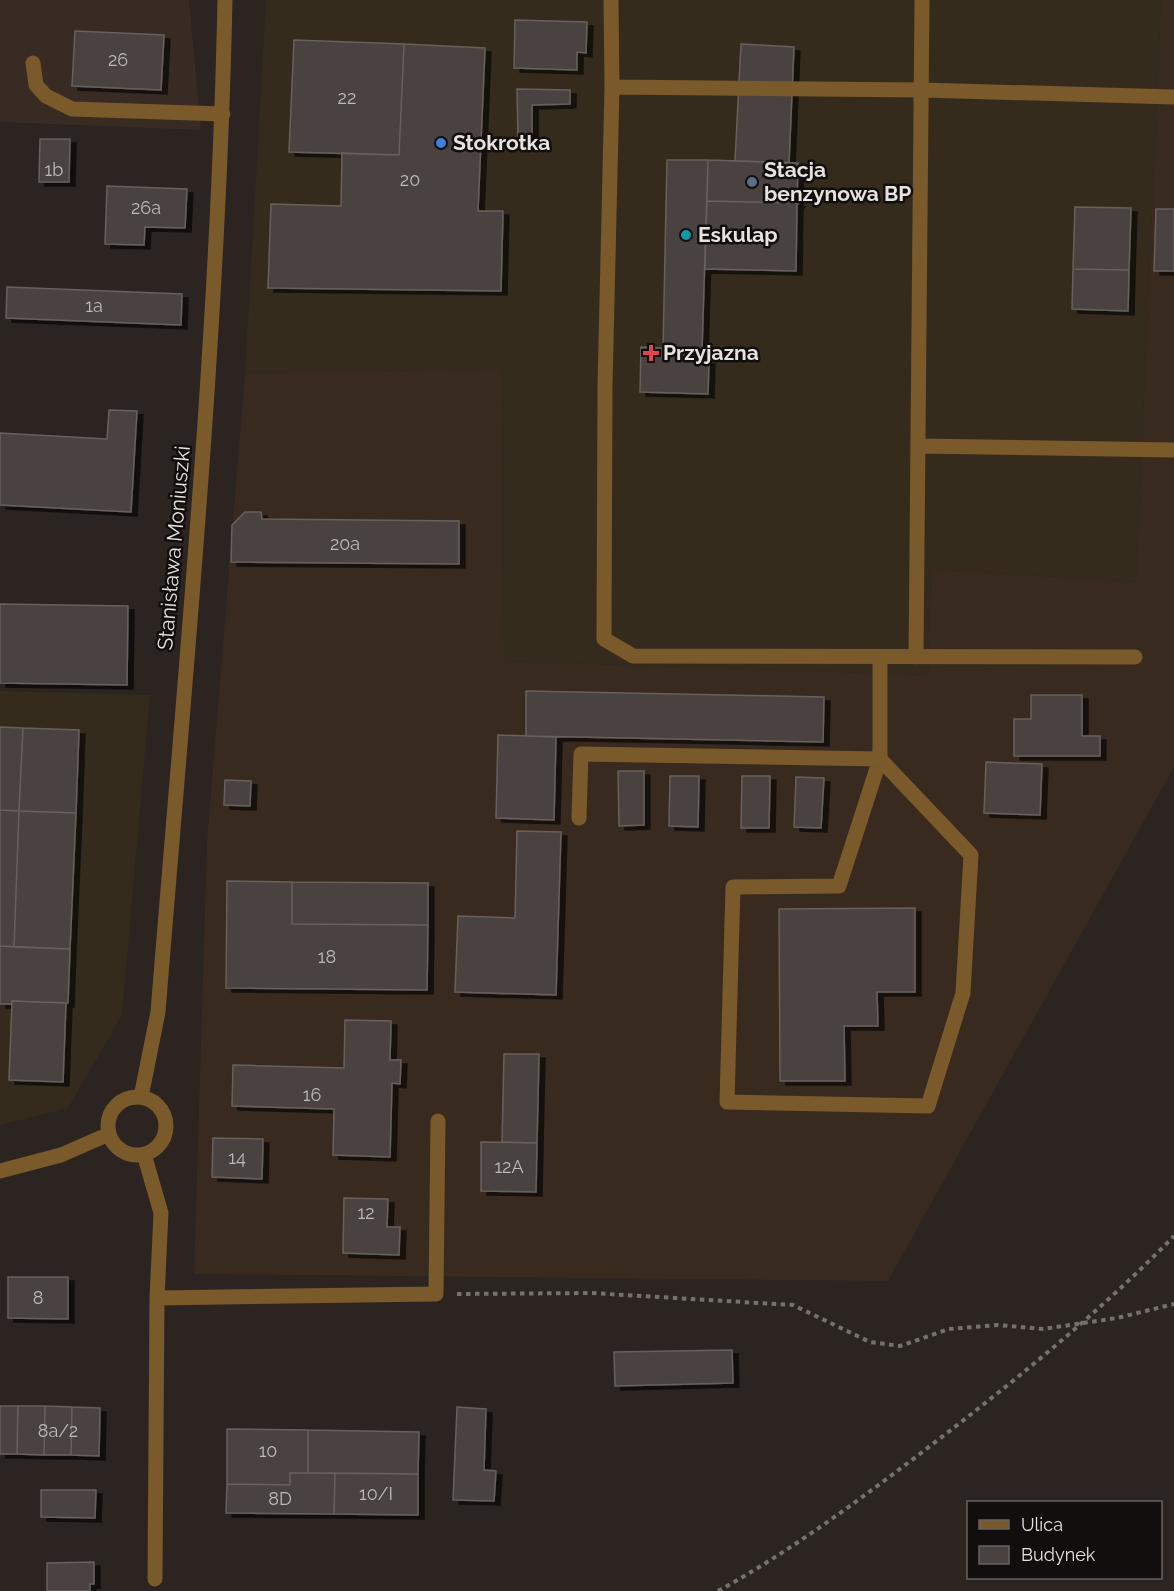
<svg xmlns="http://www.w3.org/2000/svg" width="1174" height="1591" font-family="Raleway,sans-serif">
<style>
.commercial{fill:#352b1c}
.industrial{fill:#382a1e}
.built{fill:#372b24}
.building{fill:#4a423f;stroke:#68605d;stroke-width:1.5;filter:url(#shadow)}
.lines{fill:none;stroke-linecap:round;stroke-linejoin:round}
.path{stroke:#77716e;stroke-width:4;stroke-dasharray:4.5 4.5;stroke-linecap:butt}
.minor{stroke:#7a592a;stroke-width:15}
.shop-dot{fill:#3f7fe0;stroke:#110e0d;stroke-width:2}
.service-dot{fill:#5c6f8a;stroke:#110e0d;stroke-width:2}
.culture-dot{fill:#0f9aa8;stroke:#110e0d;stroke-width:2}
.health-dot{fill:#e0444e;stroke:#110e0d;stroke-width:2}
.labels{text-anchor:middle;stroke-width:5;stroke-linejoin:round;paint-order:stroke}
.number-label{font-size:18px;fill:#bfbab7}
.poi-label{font-size:21px;font-weight:bold;fill:#e6e2df;stroke:#110e0d;text-anchor:start}
.street-label{font-size:21px;fill:#e6e2df;stroke:#110e0d}
</style>
<defs>
<filter id="shadow"><feDropShadow dx="6" dy="4" stdDeviation="0" flood-color="#0009"/></filter>
</defs>
<rect width="100%" height="100%" fill="#2b2421"/>
<path class="commercial" d="M266,0H1161L1136,582L931,569L928,675L503,661L502,369L245,373Z
M0,691L150,695L122,1015L68,1108L0,1125Z"/>
<path class="industrial" d="M1161,0H1174V767L888,1281L194,1274L207,842L245,373L502,369L503,661L928,675L931,569L1136,582Z"/>
<path class="built" d="M0,0H189L201,130L0,122Z"/>
<path class="building" d="M515,20L587,22L586,53L577,52V70L514,68Z
M75,31L164,35L161,90L72,86Z
M294,40L404,44L399,155L289,152Z
M404,44L485,48L478,211H503L501,291L268,288L271,204L341,206L342,153L399,155Z
M741,44L794,47L789,163L735,161Z
M517,89L570,90V104L532,105V140H518Z
M40,139H70L69,182H39Z
M667,160H708L702,350L663,349Z
M708,160L798,163L797,203L707,201Z
M107,186L187,189L185,228L145,227L144,245L105,244Z
M707,201L799,203L797,205L796,271L705,269Z
M1075,207L1131,208L1129,270L1073,269Z
M1156,209H1174V271H1154Z
M1073,269L1129,270L1128,311L1072,309Z
M7,287L182,294L181,325L6,318Z
M641,347L702,350V360H709L708,394L640,392Z
M109,410L137,411L131,512L0,505V433L107,439Z
M245,512H261L262,519L459,521V564L231,562L232,525Z
M0,604L128,606L127,685L0,683Z
M526,691L824,697L823,742L526,736Z
M1031,695H1082V736H1100V756H1014V719H1031Z
M0,727L23,728L19,811L0,810Z
M23,728L79,730L76,813L19,811Z
M498,735L556,737L554,820L496,818Z
M986,762L1042,764L1040,815L984,813Z
M618,771H644V825L619,826Z
M670,776H699L698,827L669,826Z
M742,776H770L769,828H741Z
M796,777L824,778L821,828L794,827Z
M225,780L251,781L250,806L224,805Z
M0,810L19,811L14,947L0,946Z
M19,811L76,813L70,949L14,947Z
M517,831L561,832L556,995L455,992L458,916L515,918Z
M227,881L292,882V924L428,925L427,990L226,988Z
M292,882L428,883V925L292,924Z
M915,908V992H877L878,1026H844L845,1081H780L779,909Z
M0,946L70,949L68,1003L12,1001V1004H0Z
M12,1001L66,1003L63,1082L9,1080Z
M345,1020L391,1021L390,1060H401L400,1084L392,1083L390,1157L333,1155L334,1109L232,1106L233,1065L344,1068Z
M504,1054H539L537,1143L502,1142Z
M213,1138L263,1139L262,1179L212,1177Z
M481,1142L537,1143L536,1192L481,1191Z
M344,1198L388,1199L387,1227H400L399,1255L343,1253Z
M8,1277H68V1319L8,1318Z
M732,1350L733,1383L615,1386L614,1352Z
M0,1406H18L17,1454H0Z
M18,1406H45L44,1455L17,1454Z
M45,1406L72,1407L71,1455H44Z
M72,1407L100,1408L99,1456L71,1455Z
M457,1407L486,1409L484,1470L496,1471L494,1501L453,1500Z
M227,1429L308,1430V1473H290V1485L227,1484Z
M308,1430L419,1432L418,1474L308,1473Z
M290,1473H335L334,1514L226,1513L227,1484L290,1485Z
M335,1473L418,1474V1515L334,1514Z
M41,1490H96L95,1518L41,1517Z
M94,1562V1584H90V1591H47V1563Z"/>
<g class="lines">
<path class="path" d="M457,1294L591,1293L793,1305L870,1342L900,1346L949,1329L998,1325L1043,1329L1117,1318L1174,1304
M718,1591C791,1551 859,1500 925,1450C1012,1383 1097,1315 1174,1236"/>
<path class="minor" d="M611,0L612,87L605,386L604,639L633,656L1135,657
M33,63L36,85L46,96L72,109L223,114
M612,87L922,90L1174,97
M918,446L1174,450
M916,657L922,0
M880,759L971,855L963,993L928,1106L727,1102L733,887L839,886Z
M579,818L581,754L880,759V657
M141,1097L158,1012C185,675 218,338 225,0
M108 1126a29 29 0 1 1 58 0a29 29 0 1 1-58 0Z
M144,1154L161,1213L157,1298L155,1579
M0,1171L61,1155L109,1134
M157,1298L436,1294L438,1121"/>
</g>
<circle class="shop-dot" cx="441" cy="143" r="6"/>
<circle class="service-dot" cx="752" cy="182" r="6"/>
<circle class="culture-dot" cx="686" cy="235" r="6"/>
<path class="health-dot" d="M648 344h6v6h6v6h-6v6h-6v-6h-6v-6h6z"/>
<g class="labels">
<g class="number-label">
<text x="118" y="66">26</text>
<text x="347" y="104">22</text>
<text x="54" y="176">1b</text>
<text x="410" y="186">20</text>
<text x="146" y="214">26a</text>
<text x="94" y="312">1a</text>
<text x="345" y="550">20a</text>
<text x="327" y="963">18</text>
<text x="312" y="1101">16</text>
<text x="237" y="1164">14</text>
<text x="509" y="1173">12A</text>
<text x="366" y="1219">12</text>
<text x="38" y="1304">8</text>
<text x="58" y="1437">8a/2</text>
<text x="268" y="1457">10</text>
<text x="376" y="1500">10/I</text>
<text x="280" y="1505">8D</text>
</g>
<g class="poi-label">
<text x="453" y="150">Stokrotka</text>
<text x="764" y="177">Stacja<tspan x="764" dy="24">benzynowa BP</tspan></text>
<text x="698" y="242">Eskulap</text>
<text x="663" y="360">Przyjazna</text>
</g>
<g class="street-label">
<text transform="translate(174 548) rotate(-85)" y="7">Stanisława Moniuszki</text>
</g>
</g>
<rect x="967" y="1501" width="195" height="78" fill="#110e0d" stroke="#666361" stroke-width="1.5"/>
<rect x="979" y="1520" width="30" height="9" fill="#7a592a" stroke="#666361" stroke-width="1.5"/>
<text x="1021" y="1531" font-size="18" fill="#e6e2df">Ulica</text>
<rect x="979" y="1546" width="30" height="18" fill="#4a423f" stroke="#666361" stroke-width="1.5"/>
<text x="1021" y="1561" font-size="18" fill="#e6e2df">Budynek</text>
</svg>
